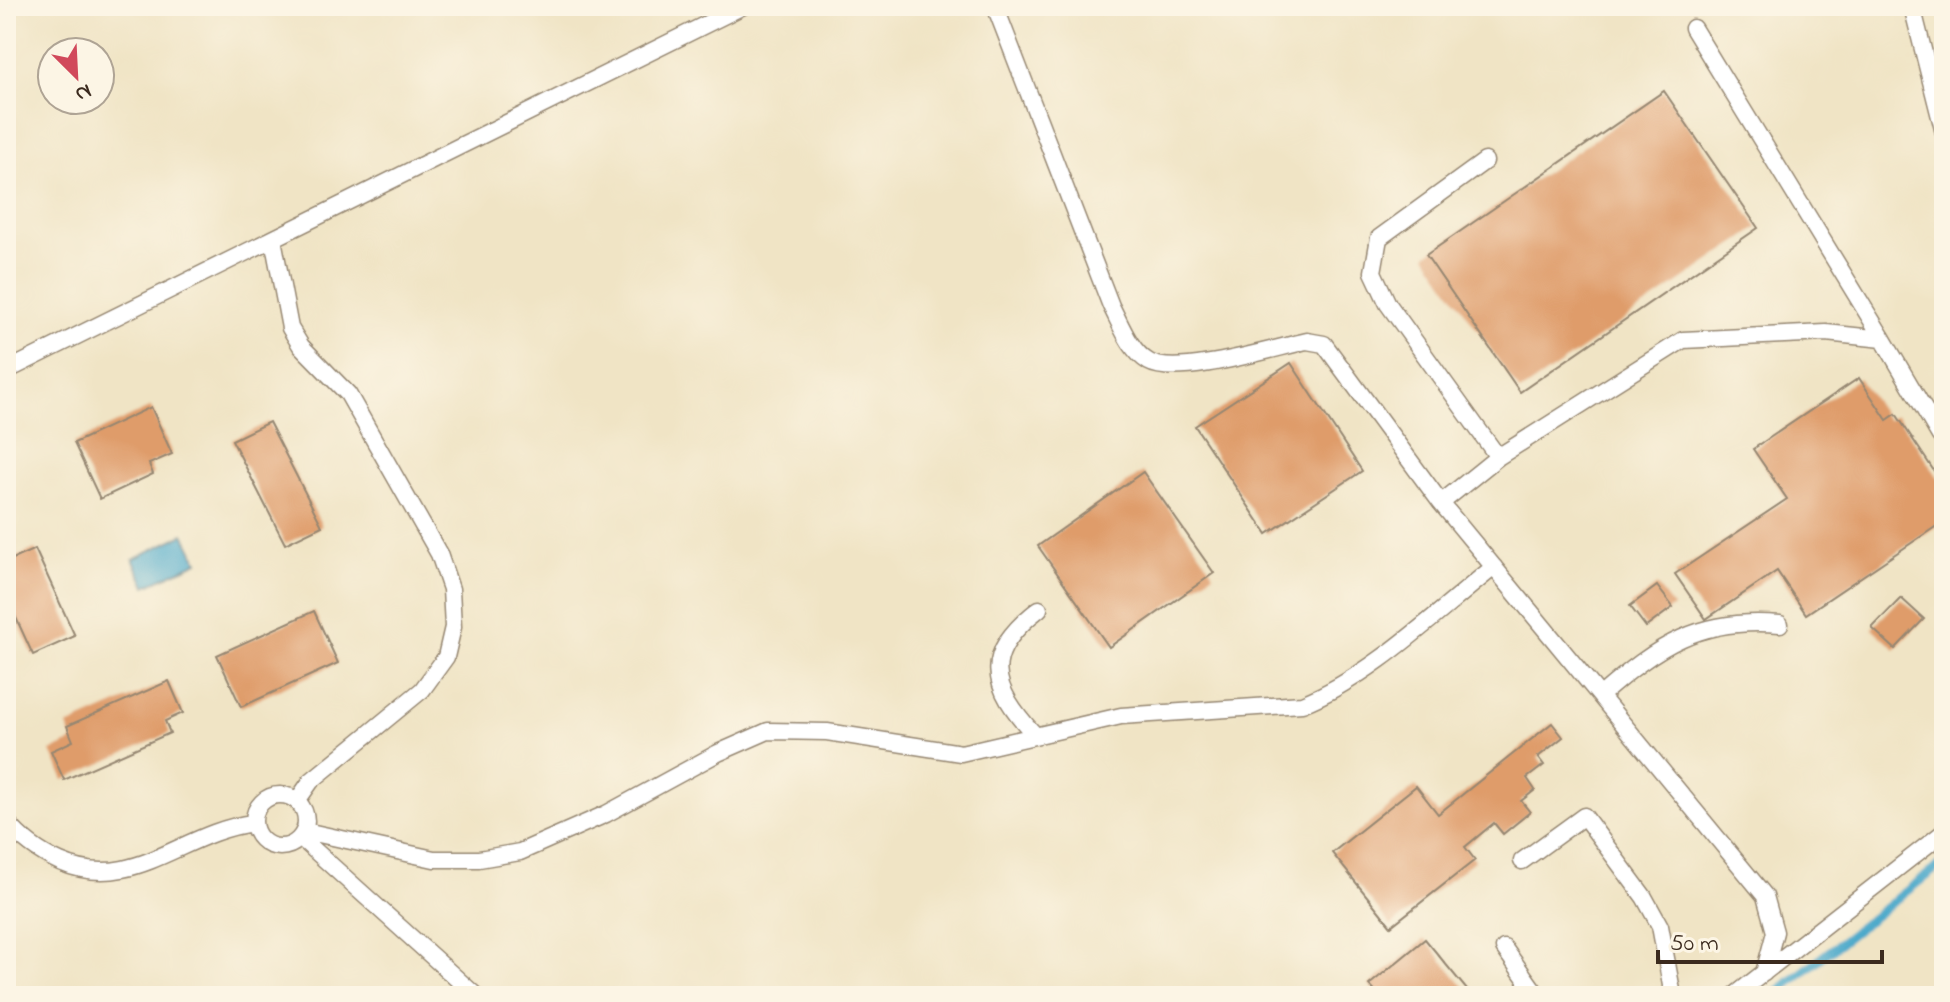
<svg xmlns="http://www.w3.org/2000/svg" width="1950" height="1002" font-family="'Indie Flower',sans-serif">
<style>
.water{fill:#4ba9ca;stroke:#436a74;stroke-width:2}
.lines{fill:none;stroke-linecap:round;stroke-linejoin:round}
.stream{stroke:#4ba9ca;stroke-width:9}
.building{fill:#df9c6a}
.lane-casing{stroke:#968772;stroke-width:19}
.lane{stroke:#fff;stroke-width:16}
</style>
<rect width="100%" height="100%" fill="#fcf5e5"/>
<filter id="ink" filterUnits="userSpaceOnUse"><feTurbulence type="fractalNoise" baseFrequency=".0125" numOctaves="2"/><feDisplacementMap in="SourceGraphic" scale="16" xChannelSelector="R" yChannelSelector="G"/><feConvolveMatrix kernelMatrix="1 2 1 2 8 2 1 2 1" color-interpolation-filters="sRGB"/></filter>
<filter id="wash" filterUnits="userSpaceOnUse"><feTurbulence type="fractalNoise" baseFrequency=".006" numOctaves="4" result="noise"/><feDisplacementMap in="SourceGraphic" scale="32" xChannelSelector="R" yChannelSelector="G"/><feGaussianBlur stdDeviation="1.8" result="paint"/><feColorMatrix in="noise" values="0 0 0 0 0 0 0 0 0 0 0 0 0 0 0 0 0 1.4 0 .05"/><feComposite in="paint" operator="in"/></filter>
<g filter="url(#wash)">
<rect width="100%" height="100%" fill="#f0e4c5"/>
<path class="water" d="M184,534L198,562L146,586L133,559Z"/>
<g class="lines">
<path class="stream" d="M1772,996L1944,862"/>
</g>
<g id="blocks">
<path class="building" d="M1664,91L1758,228L1520,392L1426,255Z
M1291,363L1362,471L1267,534L1195,426Z
M1859,378L1887,420L1896,414L1944,486V521L1806,614L1777,571L1706,619L1675,574L1787,499L1753,449Z
M151,407L172,454L149,464L153,474L100,499L74,443Z
M269,422L322,526L285,544L232,440Z
M1143,472L1214,573L1109,647L1038,546Z
M35,549L75,636L33,655L6,596V562Z
M1657,586L1673,607L1646,627L1630,606Z
M1901,598L1924,619L1895,649L1872,628Z
M314,611L338,663L241,707L217,655Z
M169,681L183,713L165,721L170,733L64,780L51,751L73,741L67,726Z
M1552,723L1563,737L1538,757L1544,765L1527,778L1535,790L1521,801L1530,812L1503,834L1494,823L1465,847L1475,860L1391,926L1332,853L1416,786L1438,814Z
M1425,939L1472,996H1379L1369,985Z"/>
</g>
</g>
<g filter="url(#ink)">
<use href="#blocks" fill-opacity="0" stroke="#968772" stroke-width="2"/>
<g class="lines">
<g class="lane-casing">
<path id="lane" d="M995,6L1111,306C1121,325 1130,351 1149,362C1177,378 1274,348 1307,341L1324,344L1441,503
M1912,6L1944,133
M1693,28L1883,339
M1485,161L1379,238L1373,272L1388,304L1498,457L1441,503L1765,896L1775,932L1764,973
M273,239L290,328L301,346L348,394L439,554L451,589L453,627L446,657L422,690L311,781L297,801
M6,371L743,6
M1498,457L1683,340L1826,333L1883,339L1940,436
M1600,696C1658,645 1700,617 1780,624
M1035,735C990,686 981,654 1039,609
M254 821a26 26 0 1 1 52 0a26 26 0 1 1-52 0Z
M6,821C20,838 40,853 60,862C133,894 181,832 253,823
M305,831L434,859H479L520,852L606,814L718,753L768,731L827,732L961,753L1121,716L1302,704C1371,677 1436,613 1494,567
M301,838L476,996
M1522,861L1584,816L1644,897L1660,926L1673,996
M1504,948L1538,996
M1734,996L1944,832"/>
</g>
<use href="#lane" class="lane"/>
</g>
</g>
<rect width="1950" height="1002" fill="none" stroke="#fcf5e5" stroke-width="32"/>
<g transform="translate(76 76) rotate(156)"><circle r="38" fill="#fcf5e5" stroke="#afa495" stroke-width="2"/>
<path d="M0-6L14 30L0 20L-14 30Z" fill="#d1495b"/>
<text y="-12" font-size="22" font-weight="bold" text-anchor="middle" fill="#3b2a1e">N</text>
</g>
<path d="M1658 950v12h224v-12" fill="none" stroke="#3b2a1e" stroke-width="4"/>
<text x="1670" y="950" font-size="24" fill="#3b2a1e" stroke="#fcf5e5" stroke-width="6" paint-order="stroke">50 m</text>
</svg>
